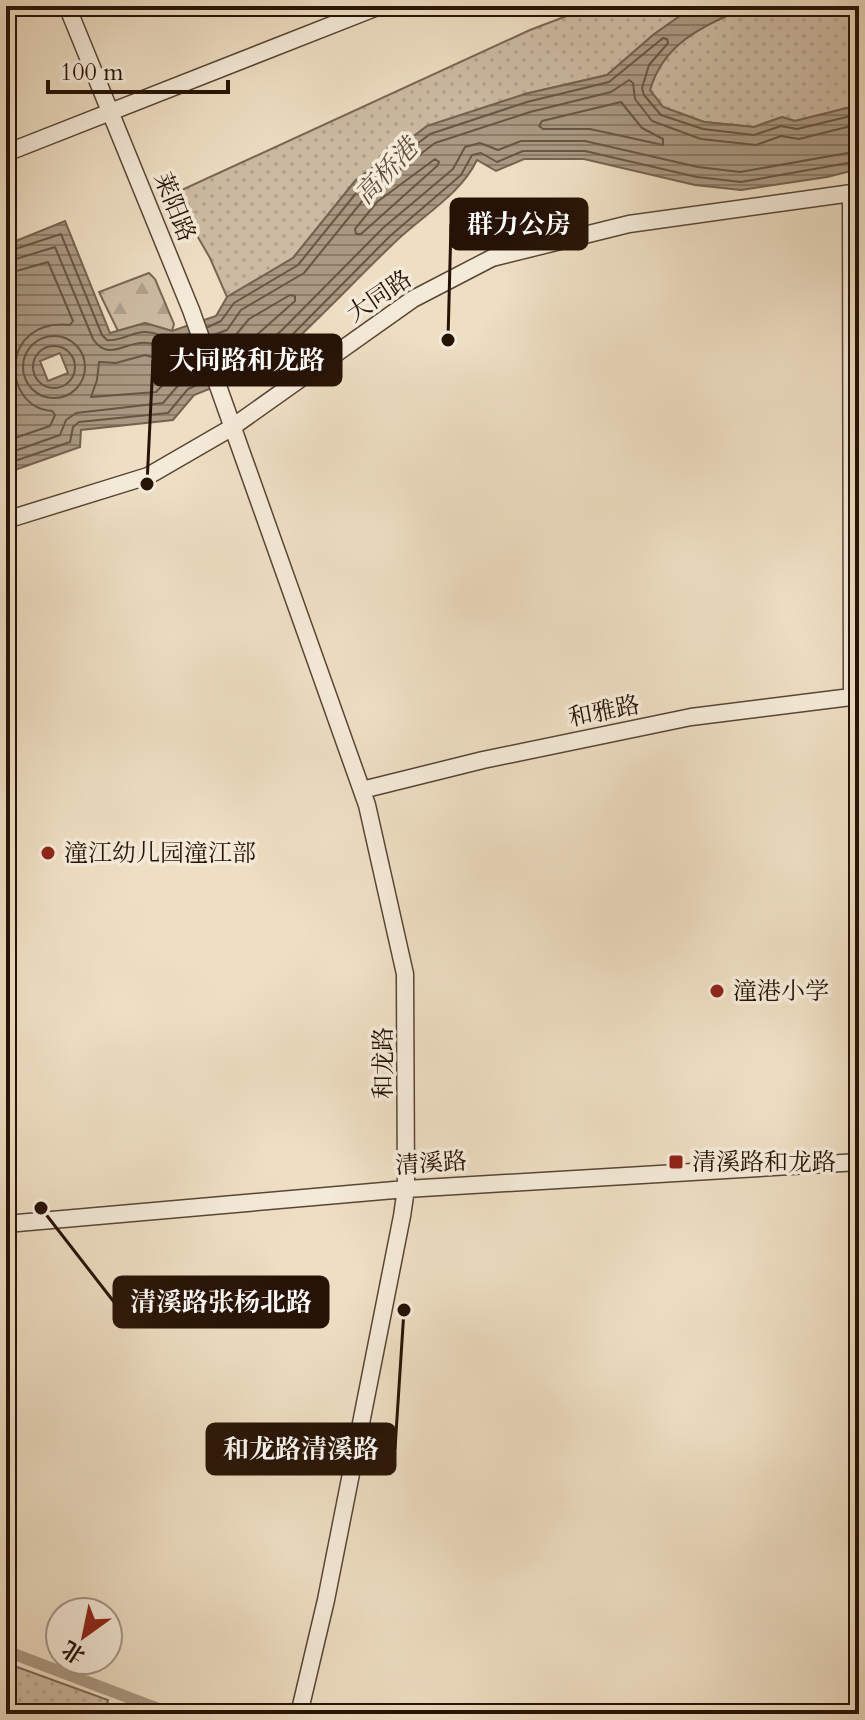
<svg xmlns="http://www.w3.org/2000/svg" width="865" height="1720" font-family="Cardo,'Noto Serif SC',serif">
<style>
.grass{fill:url(#grass-dots);stroke:#796754;stroke-width:2}
.forest{fill:url(#forest-firs);stroke:#796754;stroke-width:2}
.water{fill:url(#water-rules);stroke:#756350;stroke-width:2;fill-rule:evenodd}
.lines{fill:none;stroke-linecap:round;stroke-linejoin:round}
.shore{stroke:#685644;stroke-width:2}
.canal{stroke:#aa9982;stroke-width:12}
.minor-casing{stroke:#584634;stroke-width:19}
.minor{stroke:#f4ead8;stroke-width:16}
.poi-dot{fill:#8f2418;stroke:#f4ead8;stroke-width:3}
.labels{text-anchor:middle;stroke-width:7;stroke-linejoin:round;paint-order:stroke}
.street-label{font-size:24px;fill:#261305;stroke:#f4ead8}
.poi-label{font-size:24px;fill:#261305;stroke:#f4ead8;text-anchor:start}
.water-label{font-size:26px;font-style:italic;fill:#614f3d;stroke:#f4ead8}
.leader{fill:none;stroke:#261305;stroke-width:3}
.callout-dot{fill:#261305;stroke:#f4ead8;stroke-width:3}
.callout{fill:#261305;stroke:#261305;stroke-width:3}
.callout-label{font-size:26px;text-anchor:middle;font-weight:bold;fill:#fff}
</style>
<defs>
<pattern id="grass-dots" width="8" height="8" patternUnits="userSpaceOnUse" patternTransform="scale(2)"><rect width="8" height="8" fill="#ccbba3"/><path d="M2 2h.1M6 6h.1" fill="none" stroke="#afa08b" stroke-width="1.8" stroke-linecap="round"/></pattern>
<pattern id="forest-firs" width="22" height="20" patternUnits="userSpaceOnUse" patternTransform="scale(2)"><rect width="22" height="20" fill="#ccbba3"/><path d="M5 1l3.5 6h-7zM16 11l3.5 6h-7z" fill="#afa08b"/></pattern>
<pattern id="water-rules" width="6" height="5" patternUnits="userSpaceOnUse" patternTransform="scale(2)"><rect width="6" height="5" fill="#aa9982"/><path d="M0 2.5h6" fill="none" stroke="#8a7c68"/></pattern>
</defs>
<rect width="100%" height="100%" fill="#eedec3"/>
<filter id="stains"><feTurbulence type="fractalNoise" baseFrequency=".0025" numOctaves="4"/><feColorMatrix values="0 0 0 0 .2 0 0 0 0 .09 0 0 0 0 .02 0 0 0 .5 -.17"/></filter>
<radialGradient id="worn" r=".72"><stop offset=".6" stop-color="#630" stop-opacity="0"/><stop offset="1" stop-color="#630" stop-opacity=".3"/></radialGradient>
<path class="grass" d="M593,6H694L653,35L607,75L525,94L355,181L293,258L227,297L210,258L173,194L530,30Z
M749,6H859V105L795,121L782,117L754,127L704,122L663,107L650,90C664,41 706,25 749,6Z
M6,1663L108,1700L104,1714H6Z"/>
<path class="forest" d="M149,273L155,279L174,324L172,331L145,323L118,331L99,292Z"/>
<path class="water" d="M694,6H749C706,25 664,41 650,90L663,107L704,122L754,127L782,117L795,121L859,105V169L827,177L741,190L695,185L584,159H524L496,171L477,160C460,195 423,215 395,242C346,289 301,339 248,382L234,379L194,395L173,420L81,430L80,447L6,473V245L65,221L110,333L145,323L172,331L216,316L227,297L293,258L355,181L427,126L525,94L607,75L653,35ZM60,353L68,373L48,381L40,361Z"/>
<g class="lines">
<path class="shore" d="M621,102L642,128L663,139V145L590,129H543L539,126L542,121Z
M435,159L439,162L437,166L361,234H356L355,229L377,202Z
M6,252L61,234L102,335L107,340C120,342 132,332 145,332C166,332 161,344 189,334
M6,262L55,247L93,339C109,363 127,340 147,343C170,345 167,352 192,343
M6,274L48,262L73,321L70,325C0,317 0,407 52,411L55,415L50,426L6,441
M290,295L295,296V301L241,349L230,347V342L249,319Z
M208,327L221,321L234,303L298,265L361,187L430,134L527,102L609,82L663,38L667,39L668,43L649,65L642,88L644,95L661,115L703,129L754,135L781,126L797,129L859,114
M211,336L227,330L241,310L304,273L368,194L435,143L530,112L611,92L629,80L633,83L635,99L652,121L701,139L756,145L781,136L799,139L859,124
M23 367a31 31 0 1 1 62 0a31 31 0 1 1-62 0Z
M33 367a21 21 0 1 1 42 0a21 21 0 1 1-42 0Z
M145,355L166,361H179L181,366L156,392L91,397L97,380L99,362L116,363Z
M221,364L231,361L245,362L282,330L383,228L453,169L465,147L480,143L498,150L521,141H585L698,167L740,172L859,151
M224,374L233,371L247,373L289,338L390,236L461,175L472,155L481,153L497,162L523,151H585L697,177L741,182L859,161
M6,454L60,435L66,420L76,413L163,403L182,381L202,372
M6,464L70,442L73,427L79,422L168,413L188,389L206,381"/>
<path class="canal" d="M6,1651L172,1714"/>
<g class="minor-casing">
<path id="minor" d="M67,6L191,310L367,805L405,974L406,1189L402,1216L326,1600L299,1714
M6,153L380,6
M851,194L852,698
M6,520L148,476L231,428L413,299L492,258L629,224L859,192
M362,790L483,760L691,717L859,696
M6,1224L406,1189L859,1162"/>
</g>
<use href="#minor" class="minor"/>
</g>
<g class="poi-dot">
<circle cx="48" cy="853" r="8"/>
<circle cx="717" cy="991" r="8"/>
<rect x="668" y="1154" width="16" height="16" rx="4"/>
</g>
<g class="labels">
<g class="street-label">
<text transform="translate(175 207) rotate(68)" y="8">莱阳路</text>
<text transform="translate(379 296) rotate(-34)" y="8">大同路</text>
<text transform="translate(604 711) rotate(-11)" y="8">和雅路</text>
<text transform="translate(383 1063) rotate(-90)" y="8">和龙路</text>
<text transform="translate(431 1163) rotate(-4)" y="8">清溪路</text>
</g>
<g class="poi-label">
<text x="64" y="861">潼江幼儿园潼江部</text>
<text x="733" y="999">潼港小学</text>
<text x="692" y="1170">清溪路和龙路</text>
</g>
<g class="water-label">
<text transform="translate(386 171) rotate(-47)" y="9">高桥港</text>
</g>
</g>
<path class="leader" d="M448 340L451 224M147 484L153 360M41 1208L114 1302M404 1310L395 1449"/>
<g class="callout-dot">
<circle cx="448" cy="340" r="8"/>
<circle cx="147" cy="484" r="8"/>
<circle cx="41" cy="1208" r="8"/>
<circle cx="404" cy="1310" r="8"/>
</g>
<g class="callout">
<rect x="451" y="199" width="136" height="50" rx="8"/>
<rect x="153" y="335" width="188" height="50" rx="8"/>
<rect x="114" y="1277" width="214" height="50" rx="8"/>
<rect x="207" y="1424" width="188" height="50" rx="8"/>
</g>
<g class="callout-label">
<text x="519" y="233">群力公房</text>
<text x="247" y="369">大同路和龙路</text>
<text x="221" y="1311">清溪路张杨北路</text>
<text x="301" y="1458">和龙路清溪路</text>
</g>
<rect width="865" height="1720" fill="none" stroke="#eedec3" stroke-width="32"/>
<rect x="8" y="8" width="849" height="1704" fill="none" stroke="#261305" stroke-width="4"/>
<rect x="16" y="16" width="833" height="1688" fill="none" stroke="#261305" stroke-width="2"/>
<g transform="translate(84 1636) rotate(213)"><circle r="38" fill="#f4ead8" stroke="#a29484" stroke-width="2"/>
<path d="M0-6L14 30L0 20L-14 30Z" fill="#8f2418"/>
<text y="-12" font-size="22" font-weight="bold" text-anchor="middle" fill="#261305">北</text>
</g>
<path d="M48 80v12h180v-12" fill="none" stroke="#261305" stroke-width="4"/>
<text x="60" y="80" font-size="24" fill="#261305" stroke="#f4ead8" stroke-width="6" paint-order="stroke">100 m</text>
<rect width="100%" height="100%" filter="url(#stains)"/>
<rect width="100%" height="100%" fill="url(#worn)"/>
</svg>
